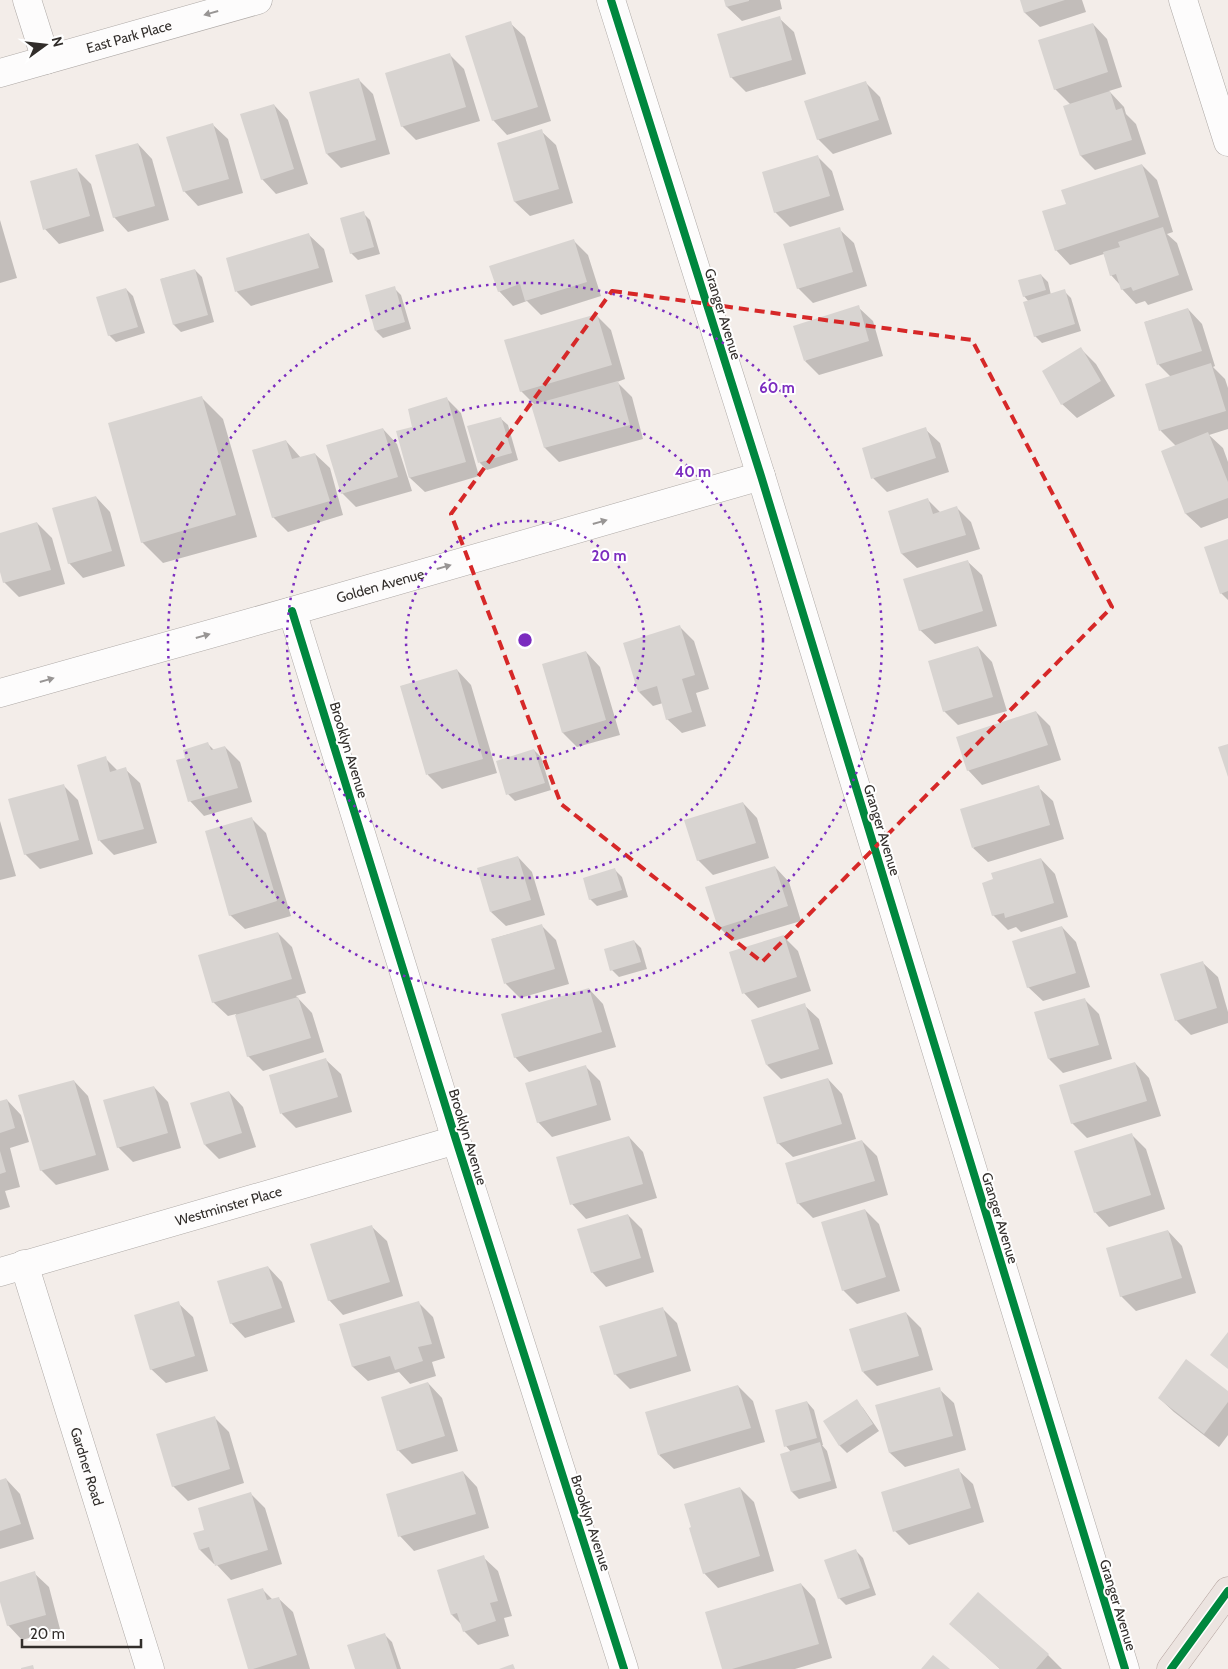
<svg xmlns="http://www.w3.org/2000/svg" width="1228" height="1669" font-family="Cabin,sans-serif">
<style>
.shadow{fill:#0003}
.building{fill:#d8d4d1}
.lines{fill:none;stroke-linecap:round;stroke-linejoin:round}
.minor-casing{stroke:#aea9a6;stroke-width:29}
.major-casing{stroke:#b3a29d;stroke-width:29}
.minor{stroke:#fdfcfc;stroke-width:28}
.major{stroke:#ece4e0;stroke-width:28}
.cycleway-casing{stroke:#fff;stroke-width:11}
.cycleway{stroke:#00873e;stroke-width:8}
.oneway{fill:#989594}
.marked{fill:none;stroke:#d62828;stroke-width:4;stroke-dasharray:10 6;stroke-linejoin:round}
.ring{fill:none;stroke:#7b2cbf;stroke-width:2.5;stroke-dasharray:2.5 5}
.labels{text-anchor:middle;stroke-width:4;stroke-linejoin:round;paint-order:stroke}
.street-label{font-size:14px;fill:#322e2b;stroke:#fff}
.centre{fill:#7b2cbf;stroke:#fff;stroke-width:2.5}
.ring-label{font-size:15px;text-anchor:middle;font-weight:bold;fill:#7b2cbf;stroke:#fff;stroke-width:4;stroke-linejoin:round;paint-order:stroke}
</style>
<rect width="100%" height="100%" fill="#f3ede9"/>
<path class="shadow" d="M725,0H780L782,9L742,21L727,7Z
M1021,0H1082L1086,12L1040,27L1025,13Z
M779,18L794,32L806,74L746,92L731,77Z
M510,23L525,37L551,121L507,135L493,120Z
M1093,24L1107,39L1122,87L1109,91L1124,107L1126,114L1136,124L1146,154L1095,170L1081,156L1071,105L1055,89Z
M450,55L464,69L480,121L416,140L402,126Z
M358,79L373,94L390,154L341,168L327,154Z
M865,82L880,97L892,134L833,154L818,139Z
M274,105L288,120L308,184L276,194L262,179Z
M213,125L228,139L243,193L198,206L184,191Z
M541,131L556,145L573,203L530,216L515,202L498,143Z
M138,144L152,159L169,220L128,232L114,217Z
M817,156L832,171L844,210L790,227L775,212Z
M1142,165L1157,180L1173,232L1167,234L1177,243L1193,290L1148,305L1145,301L1136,304L1122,289L1120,285L1111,275L1104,254L1070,265L1056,250L1067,205Z
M76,169L91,184L104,231L59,244L45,229Z
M363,213L370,220L380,254L358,260L351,253Z
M0,220L17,278L0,283Z
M839,229L854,243L867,286L813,303L798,288Z
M309,235L324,249L333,282L251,306L237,292L227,259Z
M574,241L588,255L601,296L541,315L527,301L513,306L499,291Z
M195,270L202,277L214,322L181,332L174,325L161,279Z
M1041,275L1048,282L1051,295L1064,291L1071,298L1081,331L1042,343L1035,336L1029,302L1024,296Z
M394,288L401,295L411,329L383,338L376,331Z
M126,289L133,296L145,333L116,342L109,335Z
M858,307L873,321L883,356L819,375L805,361Z
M1188,309L1202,324L1215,366L1213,367L1225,379L1228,388V429L1209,435L1223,448L1228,462V518L1201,528L1186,514L1162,452L1176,446L1161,431L1146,385L1171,377L1159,365L1145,322Z
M596,315L611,330L625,379L617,382L632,397L643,439L559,462L545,448L535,405L521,391Z
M1081,349L1096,364L1115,396L1077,418L1062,404Z
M202,398L223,419L257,537L163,563L142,542Z
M447,399L461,413L479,476L425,492L410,478L414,427Z
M500,418L508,425L518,460L487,470L480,463L469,427Z
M383,429L397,444L412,491L356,507L342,493Z
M925,429L940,443L949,472L887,492L873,478Z
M286,441L301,458L315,454L330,468L343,515L288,532L273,517Z
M96,497L110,512L125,566L83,578L69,563Z
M928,500L941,513L957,508L971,522L980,549L917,568L902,554L889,512Z
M37,523L52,538L65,584L19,597L4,582L0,567V534Z
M1228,540V600L1221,593Z
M967,561L982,575L997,626L935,644L920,630Z
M680,627L694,641L709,689L696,693L706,726L682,733L667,719L663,703L653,706L639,692Z
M978,647L992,662L1007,711L958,725L944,711Z
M586,652L600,667L620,735L577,747L563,733L543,665Z
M457,670L471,685L497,773L442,789L428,775L402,686Z
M1036,712L1050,726L1061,760L982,785L968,770Z
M208,744L214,750L225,747L240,762L252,802L204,816L190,801L186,759Z
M534,750L541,757L551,790L515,801L508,794Z
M105,758L118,771L125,769L140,783L157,843L114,855L100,841L78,766Z
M63,785L78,800L93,854L40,869L25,854Z
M1038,787L1053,801L1064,839L988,862L973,848Z
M743,803L757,818L769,858L713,875L698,860Z
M252,819L266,833L291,916L245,929L230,915Z
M0,821L16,876L0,880Z
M518,857L532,872L545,915L506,926L491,912Z
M1041,859L1055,874L1068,917L1021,932L1016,927L1008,930L993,915Z
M775,867L789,882L801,921L733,941L719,927Z
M615,870L622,877L628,897L597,906L590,899Z
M541,925L556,940L569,984L520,998L506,984L492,939Z
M1062,927L1076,942L1090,987L1043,1001L1028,987Z
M278,933L292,947L306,993L296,996L312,1013L324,1052L263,1071L248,1056L236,1014L228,1016L213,1002Z
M784,937L798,951L811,991L758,1008L744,993Z
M634,941L641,948L647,969L619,977L612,970Z
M1203,963L1218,977L1228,1012V1023L1191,1035L1176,1020Z
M589,989L603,1004L616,1047L529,1072L515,1057Z
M1084,999L1099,1014L1112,1059L1063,1073L1049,1059Z
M804,1005L819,1019L833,1064L781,1079L767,1065Z
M326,1060L341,1074L352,1112L296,1128L282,1114L270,1076Z
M1135,1063L1149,1078L1161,1116L1087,1138L1072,1123Z
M585,1066L600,1081L611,1120L552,1137L538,1122Z
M828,1079L842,1094L856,1139L793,1157L778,1143Z
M74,1081L88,1096L109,1170L56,1185L41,1170Z
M154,1087L168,1102L181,1148L133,1162L118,1147Z
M229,1092L243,1107L256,1147L219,1159L205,1145Z
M7,1100L21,1115L29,1142L10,1148L20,1187L5,1191L10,1207L0,1210V1102Z
M1131,1134L1146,1149L1165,1209L1109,1227L1095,1212Z
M629,1137L643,1152L657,1198L586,1219L572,1204Z
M862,1141L877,1156L888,1195L813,1218L798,1203Z
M865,1210L879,1224L900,1291L857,1304L843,1290Z
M628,1215L642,1229L654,1272L606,1287L592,1272Z
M372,1227L387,1241L403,1296L343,1315L329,1300Z
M1168,1231L1182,1246L1196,1293L1136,1311L1121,1296Z
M268,1267L282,1282L295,1322L245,1338L231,1323Z
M418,1302L433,1317L445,1358L432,1362L436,1376L410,1384L399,1372L368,1381L353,1367L341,1325Z
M178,1303L193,1317L208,1371L166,1383L151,1369Z
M662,1308L677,1323L691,1371L630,1389L615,1374Z
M906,1313L921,1328L933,1370L877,1386L863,1372Z
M428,1383L442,1398L458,1451L412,1464L398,1450Z
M738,1386L753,1401L765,1442L674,1469L659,1455Z
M939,1389L954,1403L966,1450L905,1467L890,1453L877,1406Z
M1228,1392V1435L1219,1447L1174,1412L1159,1398Z
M856,1401L863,1408L879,1431L847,1453L840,1446L825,1422Z
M807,1402L814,1410L823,1445H822L827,1451L837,1488L799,1499L792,1492L791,1452L786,1446Z
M214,1417L229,1432L244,1483L188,1501L173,1486Z
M958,1470L973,1484L984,1522L909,1545L895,1531Z
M463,1472L477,1487L489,1528L414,1551L400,1536Z
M6,1479L20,1494L34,1539L0,1549V1481Z
M740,1488L754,1502L774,1571L718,1588L704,1573Z
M251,1494L265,1508L282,1564L231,1580L216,1564H214L200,1550L206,1530Z
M856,1551L863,1558L876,1595L846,1605L839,1598Z
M483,1557L498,1571L512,1616L504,1618L509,1636L478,1645L464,1631L462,1625L452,1615L438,1571Z
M34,1573L49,1587L60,1629L22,1640L8,1625L0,1598V1583Z
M801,1584L815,1599L832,1658L795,1669H723Z
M262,1589L273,1600L278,1598L293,1612L310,1669H250Z
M951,1624L1048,1655L1062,1669H1000Z
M385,1635L392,1642L401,1669H356Z"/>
<path class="building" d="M724,0H749V1L726,7Z
M1020,0H1065L1024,13Z
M780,16L792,60L730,78L717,34Z
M511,21L538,107L492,121L465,36Z
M1093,23L1108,72L1054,90L1038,40Z
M450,53L466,107L401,127L385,73Z
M359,78L376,140L326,154L309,92Z
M866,81L879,120L817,140L804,101Z
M1110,91L1116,110L1122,108L1132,140L1080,156L1063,106Z
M274,104L294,169L261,180L240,114Z
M213,123L229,179L183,192L166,137Z
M542,129L559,189L514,202L497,143Z
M138,143L155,206L113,218L95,155Z
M818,155L830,196L774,213L762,172Z
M1142,164L1159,217L1055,251L1042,211L1066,204L1061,190Z
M77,168L90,216L43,230L30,181Z
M364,211L374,247L350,254L340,218Z
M840,227L853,272L797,289L783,244Z
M1163,227L1179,275L1133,291L1131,287L1121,290L1116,274L1110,276L1103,252L1120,247L1118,242Z
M309,233L319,268L235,292L226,258Z
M574,239L587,282L525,301L520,284L498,292L489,266Z
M195,269L208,315L173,325L160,279Z
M1041,274L1046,290L1023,297L1018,280Z
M395,286L405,322L375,331L365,295Z
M126,288L138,327L108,336L96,297Z
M1065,289L1075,324L1034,337L1023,302Z
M859,305L869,341L804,361L793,326Z
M1188,308L1202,351L1157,365L1144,322Z
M597,314L612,365L520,392L504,340Z
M1081,347L1101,381L1061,405L1042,371Z
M1211,363L1226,411L1159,431L1145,384Z
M618,381L630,425L544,448L531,405Z
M202,396L236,515L141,543L108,423Z
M447,397L466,462L409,478L396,431L412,427L408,409Z
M501,417L512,453L478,463L467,426Z
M926,427L936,458L871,479L862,448Z
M383,428L398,477L341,494L326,445Z
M1208,432L1228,482V498L1185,514L1161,451Z
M286,440L292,459L315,453L330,501L272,518L252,450Z
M96,496L112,551L68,564L52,508Z
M928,498L933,514L957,506L966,535L901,554L888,511Z
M37,522L51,570L3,583L0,572V533Z
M1228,539V591L1220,594L1204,547Z
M968,560L983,611L919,631L903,579Z
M680,625L695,675L682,679L692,712L666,720L657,686L638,692L623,643Z
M978,646L993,697L943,712L928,661Z
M586,651L606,720L562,733L542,664Z
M457,669L483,759L426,775L400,686Z
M1036,711L1048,745L967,771L956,737Z
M208,742L211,750L225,746L238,788L188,802L176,760L185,758L183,750Z
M1228,744V777L1218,747Z
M534,749L545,783L506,795L496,761Z
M106,756L110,772L126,767L144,829L98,841L77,765Z
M64,784L79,840L24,855L8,799Z
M1039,785L1050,825L972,848L960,809Z
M743,802L756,843L697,861L684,820Z
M252,817L277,901L229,916L205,831Z
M518,856L531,900L490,912L477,868Z
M1041,858L1054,903L1005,918L1004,913L992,916L982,883L993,879L991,873Z
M775,866L788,906L718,928L705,887Z
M615,868L622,890L589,900L583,878Z
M542,924L555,969L504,984L491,939Z
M1062,926L1076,973L1027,988L1012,941Z
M278,932L292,979L212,1003L198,955Z
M784,935L797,977L742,994L729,952Z
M634,940L641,962L610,971L604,949Z
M1203,961L1217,1008L1175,1021L1160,974Z
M589,988L602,1032L514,1058L501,1014Z
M298,997L311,1038L247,1057L235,1015Z
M1085,998L1099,1045L1048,1059L1034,1012Z
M805,1003L819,1049L766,1065L751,1020Z
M326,1058L338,1097L280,1114L269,1075Z
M1135,1062L1147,1101L1071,1124L1059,1085Z
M586,1065L597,1105L537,1123L525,1083Z
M828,1078L842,1124L777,1144L763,1097Z
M74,1080L96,1155L40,1171L18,1095Z
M154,1086L168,1133L117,1148L103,1100Z
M229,1091L242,1133L204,1145L190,1103Z
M7,1099L15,1128L0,1133V1101Z
M1132,1133L1151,1195L1094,1213L1074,1151Z
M629,1136L643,1184L570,1205L556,1157Z
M862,1140L875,1181L797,1204L785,1163Z
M0,1151L6,1172L0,1174Z
M865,1209L886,1277L842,1291L821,1222Z
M628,1214L641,1258L591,1273L577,1229Z
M372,1225L390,1282L328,1301L310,1244Z
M1168,1230L1182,1278L1120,1297L1106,1248Z
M268,1266L282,1308L230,1324L217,1281Z
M179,1301L195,1356L150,1370L134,1315Z
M419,1301L432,1344L418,1347L423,1361L395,1370L390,1356L352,1367L339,1324Z
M663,1307L677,1356L614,1375L599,1326Z
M906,1312L919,1356L862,1372L849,1329Z
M1228,1332V1369L1210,1355Z
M1186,1359L1228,1391V1402L1204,1434L1158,1398Z
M428,1382L445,1436L397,1451L381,1397Z
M738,1385L751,1428L658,1455L645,1412Z
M940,1387L953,1436L889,1453L875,1405Z
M857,1399L873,1424L839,1446L823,1421Z
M807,1401L817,1438L784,1447L775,1410Z
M215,1416L230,1469L172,1487L156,1434Z
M820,1442L831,1481L791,1492L780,1454Z
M959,1468L971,1508L893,1532L881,1492Z
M463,1471L476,1514L398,1537L386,1494Z
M6,1478L21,1524L0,1531V1480Z
M740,1487L760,1556L703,1574L689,1528L691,1527L684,1504Z
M251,1492L268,1550L215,1566L209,1547L199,1550L193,1533L204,1530L198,1508Z
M856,1549L870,1588L838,1599L824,1560Z
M484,1555L498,1601L490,1603L496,1621L463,1632L457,1613L451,1615L437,1570Z
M35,1571L46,1615L7,1626L0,1602V1582Z
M801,1583L819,1644L732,1669H722L705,1612Z
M263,1588L267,1600L279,1597L297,1655L253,1669H248L227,1599Z
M978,1592L1049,1654L1036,1669H1000L949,1624Z
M385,1633L397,1669H355L347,1645Z
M933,1655L950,1669H921Z
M513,1664L515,1669H499Z
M33,1665L34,1669H21V1668Z"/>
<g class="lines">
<g class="minor-casing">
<g id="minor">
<path d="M27,0L46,60"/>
<path d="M611,0L761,476L1125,1669"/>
<path d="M1183,0L1228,142"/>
<path id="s1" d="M0,73L258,0"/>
<path d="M292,611L456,1140L624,1669"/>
<path id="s2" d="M0,693L292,611L761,476"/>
<path id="s3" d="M24,1264L150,1669"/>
<path id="s4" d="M0,1272L456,1140"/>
</g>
</g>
<g class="major-casing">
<path id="major" d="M1171,1669L1228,1591"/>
</g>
<use href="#minor" class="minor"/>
<use href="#major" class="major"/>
<g class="cycleway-casing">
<path id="cycleway" d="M611,0L761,476L1125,1669
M292,611L456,1140L624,1669
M1171,1669L1228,1591"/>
</g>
<use href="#cycleway" class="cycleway"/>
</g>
<defs><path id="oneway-solid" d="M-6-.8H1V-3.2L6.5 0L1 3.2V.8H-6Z" transform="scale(1.25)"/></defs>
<g class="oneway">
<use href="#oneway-solid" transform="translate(211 13) rotate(164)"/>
<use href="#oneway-solid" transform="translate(600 522) rotate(-16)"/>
<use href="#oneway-solid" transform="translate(444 567) rotate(-16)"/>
<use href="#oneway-solid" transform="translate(203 636) rotate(-16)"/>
<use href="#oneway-solid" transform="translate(47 680) rotate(-16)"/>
</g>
<path class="marked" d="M612,291L972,340L1112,607L762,962L561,804L451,514Z"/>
<g class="ring">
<circle cx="525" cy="640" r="119"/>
<circle cx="525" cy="640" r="238"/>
<circle cx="525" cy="640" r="357"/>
</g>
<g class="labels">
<g class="street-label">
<text dy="5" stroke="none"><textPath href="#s1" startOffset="134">East Park Place</textPath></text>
<text transform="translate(723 314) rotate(73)" y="5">Granger Avenue</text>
<text dy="5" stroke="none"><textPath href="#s2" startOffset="395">Golden Avenue</textPath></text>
<text transform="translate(349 750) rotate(73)" y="5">Brooklyn Avenue</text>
<text transform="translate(882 830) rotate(73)" y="5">Granger Avenue</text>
<text transform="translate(468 1137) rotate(73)" y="5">Brooklyn Avenue</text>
<text dy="5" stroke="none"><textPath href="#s4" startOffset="238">Westminster Place</textPath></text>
<text transform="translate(1000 1218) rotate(73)" y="5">Granger Avenue</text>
<text dy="5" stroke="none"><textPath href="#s3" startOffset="212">Gardner Road</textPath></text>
<text transform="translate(591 1523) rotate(72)" y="5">Brooklyn Avenue</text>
<text transform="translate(1118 1605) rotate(73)" y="5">Granger Avenue</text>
</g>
</g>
<circle cx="525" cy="640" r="8" class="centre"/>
<g class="ring-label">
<text x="777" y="393">60 m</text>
<text x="693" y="477">40 m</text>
<text x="609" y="561">20 m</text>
</g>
<g transform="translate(45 45) rotate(75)" stroke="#ffffff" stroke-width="4" paint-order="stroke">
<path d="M0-4L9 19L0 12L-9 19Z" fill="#322e2b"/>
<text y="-8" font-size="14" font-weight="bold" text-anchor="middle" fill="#322e2b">N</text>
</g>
<path d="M22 1639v8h119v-8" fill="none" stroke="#322e2b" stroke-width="2.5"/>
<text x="30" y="1639" font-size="15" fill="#322e2b" stroke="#ffffff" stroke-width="4" paint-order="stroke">20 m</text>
</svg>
